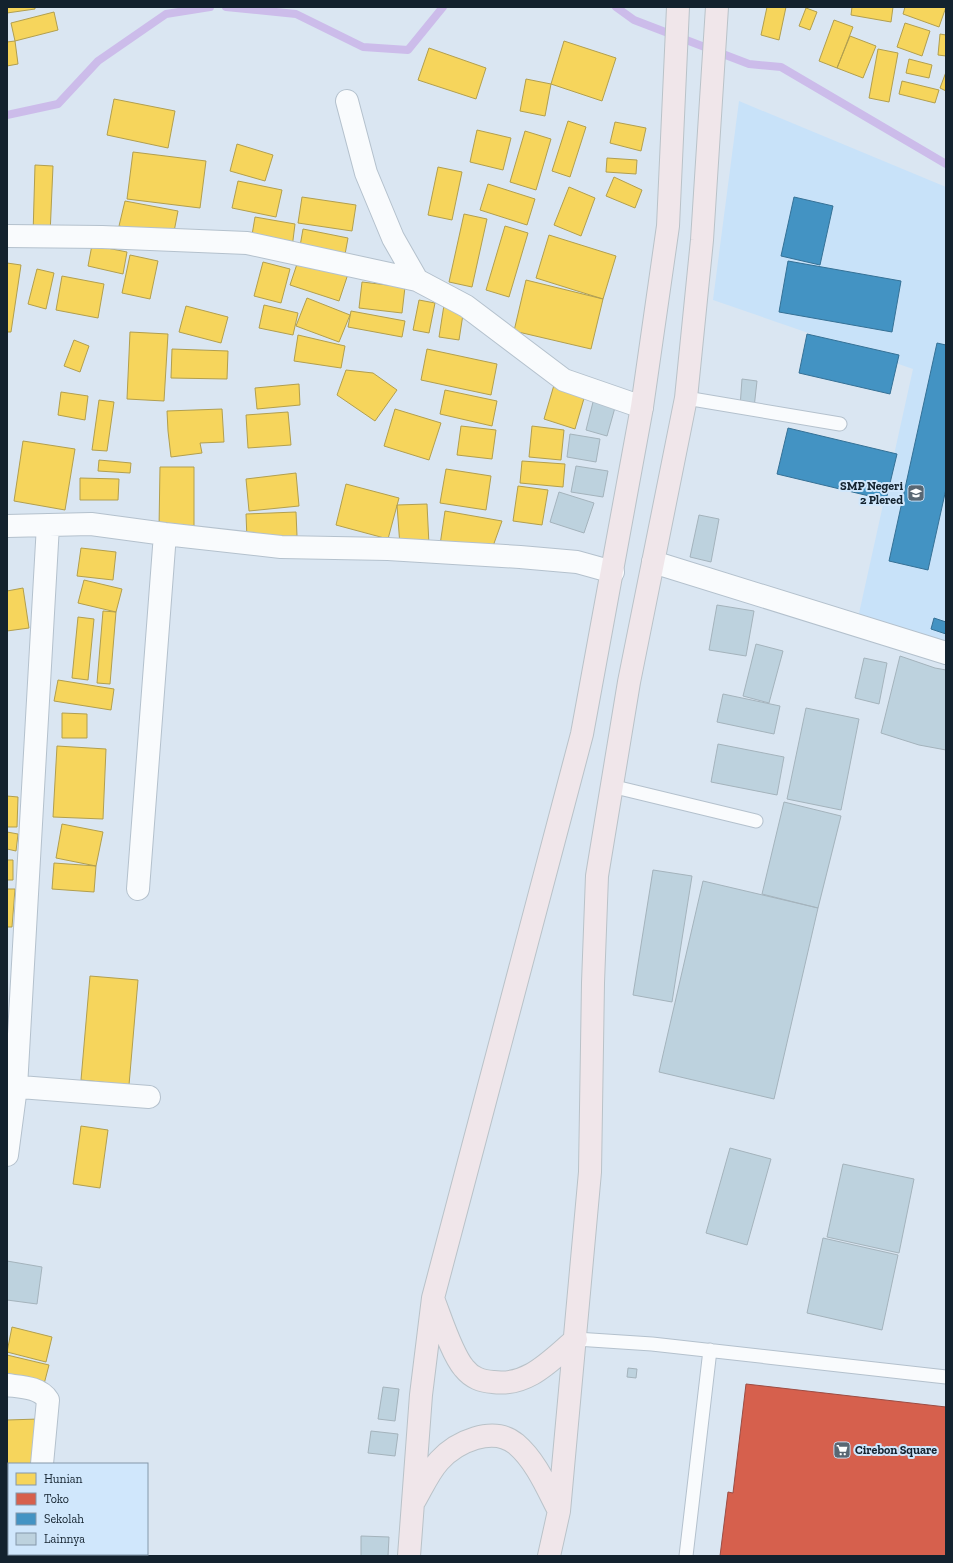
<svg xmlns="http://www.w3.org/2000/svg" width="953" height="1563" font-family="'Zilla Slab',serif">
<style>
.built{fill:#c8e2f9}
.homes{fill:#f6d55c;stroke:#b29f4e}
.shops{fill:#d6604d;stroke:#9c4d44}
.schools{fill:#4393c3;stroke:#357196}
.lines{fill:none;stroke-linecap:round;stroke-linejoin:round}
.stream{stroke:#ccbcea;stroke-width:8}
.building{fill:#bdd2de;stroke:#a4b3bc}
.service-casing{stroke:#b4c1cd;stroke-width:15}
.minor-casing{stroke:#b4c1cd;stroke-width:24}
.trunk-casing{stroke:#b9c2c8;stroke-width:24}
.service{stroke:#f9fbfd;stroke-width:13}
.minor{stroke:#f9fbfd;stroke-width:22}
.trunk{stroke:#f0e6ea;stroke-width:22}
.labels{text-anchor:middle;stroke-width:4;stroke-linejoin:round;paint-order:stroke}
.poi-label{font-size:12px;font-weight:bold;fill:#13222e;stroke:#d0e7fc;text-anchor:end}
</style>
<rect width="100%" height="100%" fill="#dae6f2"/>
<path class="built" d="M739,101L946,187V644L858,618L913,369L713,300Z"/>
<path class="homes" d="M7,7H35V9L7,13Z
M767,7H786L779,40L761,35Z
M852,7H893L891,22L851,15Z
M905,7H946L939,27L903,14Z
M806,8L817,12L810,30L799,26Z
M54,12L58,30L15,41L11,23Z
M834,20L853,27L837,68L819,61Z
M905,23L930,31L922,56L897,47Z
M940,34L946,35V56L938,55Z
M850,36L876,46L863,78L837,68Z
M15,41L18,64L7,66V42Z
M564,41L616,58L602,101L551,84Z
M429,48L486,68L476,99L418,80Z
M878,49L898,53L889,102L869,98Z
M909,59L932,65L929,78L906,73Z
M946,72V91L940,88Z
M526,79L551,84L545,116L520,111Z
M902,81L939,90L935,103L899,94Z
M114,99L175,111L168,148L107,135Z
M568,121L586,127L570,177L552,171Z
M615,122L646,128L641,151L610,143Z
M477,130L511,138L503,170L470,162Z
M525,131L551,139L536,190L510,182Z
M237,144L273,155L265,181L230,171Z
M133,152L206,161L200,208L127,199Z
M607,158L637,160L636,174L606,172Z
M35,165L53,166L50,235H33Z
M438,167L462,172L452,220L428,215Z
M614,177L642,190L635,208L606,196Z
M238,181L282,190L276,217L232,208Z
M488,184L535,199L527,225L480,210Z
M569,187L595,198L581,236L554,225Z
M302,197L356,205L352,231L298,223Z
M125,201L178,211L173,237L119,226Z
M464,214L487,219L472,287L449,282Z
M255,217L295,224L292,248L251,241Z
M505,226L528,233L509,297L486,290Z
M303,229L348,238L344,260L299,252Z
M549,235L616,256L603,299L536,278Z
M92,245L127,252L123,274L88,266Z
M130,255L158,261L150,299L122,293Z
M299,258L348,274L339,301L290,285Z
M263,262L290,269L281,303L254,296Z
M7,263L21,265L11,332H7Z
M37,269L54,273L46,309L28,304Z
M62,276L104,284L98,318L56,310Z
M526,280L603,299L591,349L514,331Z
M362,282L405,287L402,313L359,308Z
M307,298L350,315L339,342L296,326Z
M419,300L435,303L429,333L413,330Z
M264,305L298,313L293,335L259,328Z
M444,305L464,308L459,340L439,337Z
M186,306L228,317L221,343L179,332Z
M351,311L405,321L402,337L348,327Z
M130,332L168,334L164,401L127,399Z
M298,335L345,346L341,368L294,361Z
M74,340L89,346L80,372L64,366Z
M172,349L228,351L227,379L171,378Z
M427,349L497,364L491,395L421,380Z
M346,370L373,373L397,390L375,421L337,395Z
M299,384L300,405L257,409L255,388Z
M554,385L585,395L575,429L544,419Z
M445,390L497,401L492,426L440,414Z
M61,392L88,396L85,420L58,415Z
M99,400L114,402L107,451L92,450Z
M222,409L224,442L200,443L202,453L171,457L168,431L167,411Z
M395,409L441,423L429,460L384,446Z
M288,412L291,445L248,448L246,415Z
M461,426L496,430L492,459L457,455Z
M532,426L564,430L561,460L529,457Z
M23,441L75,449L65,510L14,501Z
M99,460L131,463L130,473L98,471Z
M522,461L565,464L563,487L520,483Z
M160,467H194V529H159Z
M446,469L491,476L486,510L440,503Z
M296,473L299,506L249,511L246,479Z
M80,478L119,479L118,500H80Z
M346,484L399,498L388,539L336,525Z
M518,486L548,490L542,525L513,521Z
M427,504L429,545L400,546L397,505Z
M445,511L502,521L492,549L440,545Z
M296,512L297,536L247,539L246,514Z
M81,548L116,552L113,580L77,576Z
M84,580L122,589L116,612L78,603Z
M23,588L29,628L7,631V591Z
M103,611L116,612L110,684L97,683Z
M78,617L94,619L88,680L72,678Z
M58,680L114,689L111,710L54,701Z
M62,713L87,714V738H62Z
M57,746L106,749L103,819L53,817Z
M7,796L18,797L17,827H7Z
M62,824L103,832L96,866L56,858Z
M7,832L18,834L16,851L7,849Z
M7,860H13V880H7Z
M54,863L96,866L94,892L52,889Z
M7,889H15L12,927H7Z
M90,976L138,980L129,1085L81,1080Z
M81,1126L108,1130L100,1188L73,1184Z
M12,1327L52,1337L46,1362L7,1352Z
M7,1355L49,1365L43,1388L7,1379Z
M39,1419L41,1464H9V1469H7V1420Z
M7,1473H9V1522L7,1523Z"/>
<path class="shops" d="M746,1384L946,1407V1556H720L728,1492L733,1493Z"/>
<path class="schools" d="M794,197L833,206L820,265L781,256Z
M788,261L901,281L892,332L779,312Z
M807,334L899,355L890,394L799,373Z
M937,343L946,345V489L928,570L889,561Z
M788,428L897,454L886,500L777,474Z
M934,618L946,622V634L931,629Z"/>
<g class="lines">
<path class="stream" d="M226,7L296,14L363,47L408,50L443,7
M616,7L634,20L749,64L781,67L946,164
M7,115L58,104L98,61L166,14L210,7"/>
</g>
<path class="building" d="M742,379L757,381L754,408L740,407Z
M594,398L616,404L607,436L586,430Z
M570,434L600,439L596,462L567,457Z
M576,466L608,471L603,497L571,492Z
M559,492L594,503L584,533L550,522Z
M699,515L719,519L711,562L690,557Z
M717,605L754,611L746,656L709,650Z
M756,644L783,651L769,703L743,696Z
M900,656L935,668L946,670V750L919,745L881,733Z
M864,658L887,663L879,704L855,698Z
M723,694L780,706L774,734L717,722Z
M806,708L859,719L841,810L787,799Z
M718,744L784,757L777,795L711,782Z
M784,802L841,816L818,908L762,894Z
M653,870L692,876L672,1002L633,995Z
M703,881L818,908L774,1099L659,1072Z
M730,1148L771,1159L747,1245L706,1233Z
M843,1164L914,1179L899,1253L827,1237Z
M823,1238L898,1255L882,1330L807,1313Z
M7,1261L42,1267L37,1304L7,1300Z
M628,1368L637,1369L636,1378L627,1377Z
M383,1387L399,1389L395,1421L378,1419Z
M371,1431L398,1434L395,1456L368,1453Z
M361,1536L389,1537L388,1556H361Z"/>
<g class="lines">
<g class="service-casing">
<path id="service" d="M686,398L840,424
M611,786L756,821
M576,1339L652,1344L946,1377
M686,1556L710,1350"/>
</g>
<g class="minor-casing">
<path id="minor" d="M347,101L366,173L393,238L417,280L466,306L564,380L642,407
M7,236L102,237L247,243L417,280
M7,526L91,524L165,534L281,547L388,549L520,557L577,562L613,572
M653,562L946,653
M138,889L165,534
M7,1086L149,1097
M7,1155L16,1087L48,525
M7,1385C21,1387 40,1387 48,1400L42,1464
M7,1528H9
M29,1556L30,1554"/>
</g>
<g class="trunk-casing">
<path id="trunk" d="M434,1301C441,1319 452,1354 464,1368C472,1378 481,1381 493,1382C528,1387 551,1360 576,1339
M415,1500C422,1488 429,1472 439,1461C456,1442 493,1425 516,1444C536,1461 547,1488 559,1511
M409,1556L421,1395L433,1298L582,734L642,407L668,226L678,7
M549,1556L559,1511L590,1172L593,983L597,876L629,682L686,398L702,240L717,7"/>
</g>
<use href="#service" class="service"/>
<use href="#minor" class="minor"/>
<use href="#trunk" class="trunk"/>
</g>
<defs>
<g id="school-square" transform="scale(0.9)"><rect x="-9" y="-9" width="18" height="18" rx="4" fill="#596773" stroke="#d0e7fc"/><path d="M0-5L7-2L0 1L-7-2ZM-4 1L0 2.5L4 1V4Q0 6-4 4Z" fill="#fff"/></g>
<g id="supermarket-square" transform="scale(0.9)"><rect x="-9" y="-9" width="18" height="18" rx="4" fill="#596773" stroke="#d0e7fc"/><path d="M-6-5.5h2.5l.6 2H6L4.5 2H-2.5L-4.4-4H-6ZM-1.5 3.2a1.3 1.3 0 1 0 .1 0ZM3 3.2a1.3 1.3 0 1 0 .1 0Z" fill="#fff"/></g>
</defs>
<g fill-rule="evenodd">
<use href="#school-square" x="916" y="493"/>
<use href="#supermarket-square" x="842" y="1450"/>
</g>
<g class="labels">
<g class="poi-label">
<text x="903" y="490">SMP Negeri<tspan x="903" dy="14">2 Plered</tspan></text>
<text x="855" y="1454" text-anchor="start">Cirebon Square</text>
</g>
</g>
<rect width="953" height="1563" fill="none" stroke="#13222e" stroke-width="16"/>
<rect x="8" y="1463" width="140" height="92" fill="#d0e7fc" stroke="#8498aa"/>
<rect x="16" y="1473" width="20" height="12" fill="#f6d55c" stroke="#8498aa"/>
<text x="44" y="1483" font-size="12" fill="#13222e">Hunian</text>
<rect x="16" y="1493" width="20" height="12" fill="#d6604d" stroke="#8498aa"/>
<text x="44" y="1503" font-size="12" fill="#13222e">Toko</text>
<rect x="16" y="1513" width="20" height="12" fill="#4393c3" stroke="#8498aa"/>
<text x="44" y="1523" font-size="12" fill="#13222e">Sekolah</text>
<rect x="16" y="1533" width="20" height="12" fill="#bdd2de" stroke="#8498aa"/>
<text x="44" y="1543" font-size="12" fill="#13222e">Lainnya</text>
</svg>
